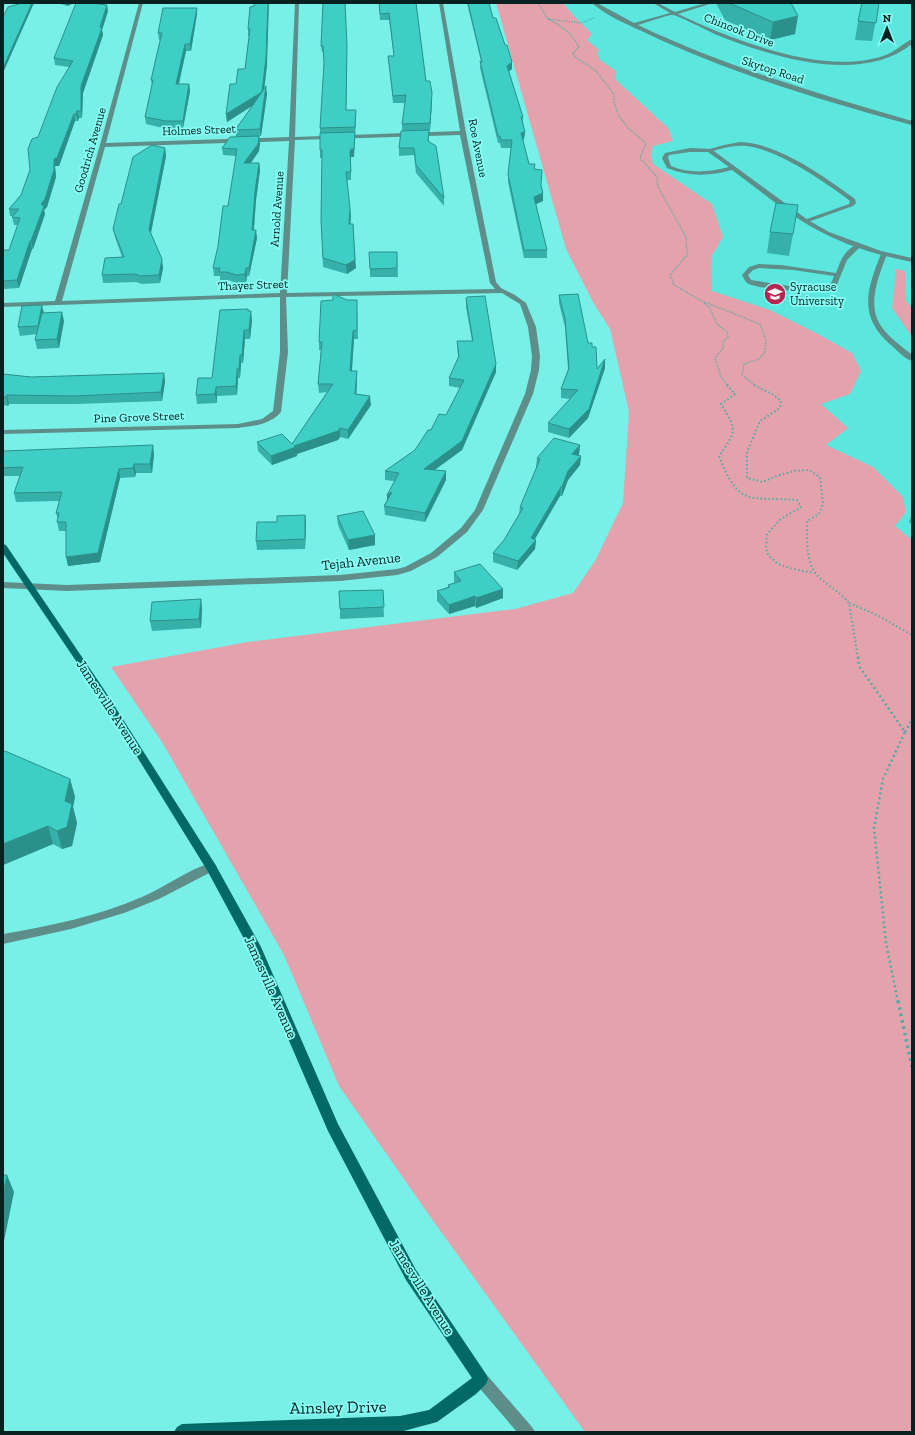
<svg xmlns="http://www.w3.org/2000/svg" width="915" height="1435" font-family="'Zilla Slab',serif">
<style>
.built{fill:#5ce7de}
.green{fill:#e4a2ac}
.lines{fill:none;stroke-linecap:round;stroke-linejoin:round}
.path-far3{stroke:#52aaa4;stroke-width:1.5;stroke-dasharray:1 1.5;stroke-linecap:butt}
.path-far2{stroke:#52aaa4;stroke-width:2;stroke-dasharray:1.5 2.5;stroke-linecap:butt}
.path-far1{stroke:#52aaa4;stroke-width:2.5;stroke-dasharray:2 3;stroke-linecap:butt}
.path{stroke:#52aaa4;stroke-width:3.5;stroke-dasharray:2.5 4;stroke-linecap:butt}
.lane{fill:#5d8e8a;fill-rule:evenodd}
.street{fill:#5d8e8a;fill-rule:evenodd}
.secondary{fill:#036965;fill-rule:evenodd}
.wall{fill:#36b1a9}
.shaded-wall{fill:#2c908a}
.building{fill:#3fcec5;stroke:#2c908a}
.labels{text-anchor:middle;stroke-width:3.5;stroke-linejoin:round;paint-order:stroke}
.far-street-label{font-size:12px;fill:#06211f;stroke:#86fef5}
.far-poi-label{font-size:12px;fill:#06211f;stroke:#86fef5;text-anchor:start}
.street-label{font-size:14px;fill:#06211f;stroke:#86fef5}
.near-street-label{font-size:17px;fill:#06211f;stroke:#86fef5}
</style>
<rect width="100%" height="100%" fill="#78f0e8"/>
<path class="built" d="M519,3H912V724Z"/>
<path class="green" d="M496,3H563L574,16L592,34L587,40L599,50L597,53L600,60L616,71L615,79L668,128L673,141L653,146L651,155L653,164L712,204L723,237L711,257L712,291L770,310L818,334L852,353L861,371L850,394L821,404L848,428L826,445L873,467L903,497L906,512L895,526L912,540V1432H585L429,1215L339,1086L284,955L162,742L111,667L248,642L515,609L573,593L595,561L623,503L629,412L610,329L594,304L566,249Z
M896,269L905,271L906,300L912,309V337L892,308Z"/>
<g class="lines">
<path class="path-far3" d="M538,3L548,19L581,23L594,18
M548,19C562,26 571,33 579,47L573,53L575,57L595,70L614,94V102L619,116L628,128L646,143L640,158L657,177L658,187L686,237L687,255L670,275L674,285L702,301L760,324L766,340L765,352L759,359L744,364L742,375L756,386
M704,303L710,308L717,324L727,332L728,337L723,342V348L715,358L721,377L728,386"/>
<path class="path-far2" d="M727,385L735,394L721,404C737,430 737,431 719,456C740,509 749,496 797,500L801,507L781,519L767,534L766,548L768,555L778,564L793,569L814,573
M754,385L772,394L781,401L780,408L760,421L747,452V478L763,482L776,476L794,471L809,470L820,477L823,504L819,514L807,521C807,540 805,565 820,578C830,587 841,593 849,603
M858,658L849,603L879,616L912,635"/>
<path class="path-far1" d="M858,657L859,666L905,732L883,779L874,828L886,943L898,1002
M905,732L912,720"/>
<path class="path" d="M898,1001L912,1067"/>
<path class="lane" d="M740,142C778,143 825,177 855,199L856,203L853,206L808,222H804V220L849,204L850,201C825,182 777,149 746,146C733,145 721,149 709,152L706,150L724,145Z
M858,244L861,246L847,260L836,287C826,295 758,290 747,283C745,281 743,277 742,275L749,267L759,264L781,265L836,273C840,261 845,249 858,244ZM759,268L793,270L834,276L830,286L826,287H796L751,280L748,275L753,270Z
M884,252L887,254C878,278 865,308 884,330C892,340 903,347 912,355V361C905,359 898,351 892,346C858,317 866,291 881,254Z
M211,863L215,864L217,867L215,870L159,899L124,913L71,929L3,944V934C50,926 98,916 142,897C165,887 187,870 211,863Z"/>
<path class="street" d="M139,3H143L106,143L289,137L295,3H299L295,137L460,131L439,3H443L466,133L496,282L501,288L515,295L526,303L536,327L540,356L539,370L533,394L483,510L467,532L437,557L411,571L397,575L340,581L67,591L3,588V582L67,585L340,575L397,569L405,567L431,553L461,528L475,510L525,394L531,370L532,356L528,327L520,304L502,293L286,297L288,352L281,412C270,425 253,426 238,428L3,434V430L238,424L262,419L273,411L280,352V297L3,307V303L55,301L100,145ZM460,135L490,283L495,289L287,293L295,140ZM289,141L280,293L62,301L105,147Z
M592,3H597L634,23L670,13L653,3H658L675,12L706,3H713L678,14C733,40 823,76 883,56C894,53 902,44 912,39V44C861,85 772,57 717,35C710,32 677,15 673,15C666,15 646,23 638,25C726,67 819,94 912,121V125C823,101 733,74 650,35C631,26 608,17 592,3Z
M690,148L711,149L808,220L829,232L881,251L912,258V262C882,256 853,248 825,234C792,218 762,192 732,170C710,176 689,177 667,168L662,158L665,153ZM690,152H708L729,167C709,172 690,174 671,166L668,158L669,155Z
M481,1372L486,1374L532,1427L535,1432H517L476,1384L474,1379L476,1374Z"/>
<path class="secondary" d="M3,544L6,545L103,688L215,864L261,947L338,1124L416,1270L486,1374L488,1379L486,1384L476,1394L437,1422L400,1432H174L177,1427L182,1424L400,1416L429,1410L472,1378L406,1280L328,1131L249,948L207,870L97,692L3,553Z"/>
</g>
<path class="wall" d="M58,3H74L67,6Z
M323,3L347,52L346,110L356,116L355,133L354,157H351V180H347L350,208V224H353L356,268L347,274L323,267L321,220L322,158H320V128L324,63V52H322L321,46Z
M379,3H416L426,81L432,100L430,131H429V141L444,198V206L416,173L414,155L399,156V148L402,131V124L405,103H393L388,56H394L389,20H380Z
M467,3H489L493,18L512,69L509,71L523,117V123L525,132L524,139L523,140L529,164H535L534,169L541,186L543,201L536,204L547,250V258H524L508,182V174L511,148H501L500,143H498L480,68L481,61Z
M716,3H791L795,34L770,40L725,20Z
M879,3L872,41L855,40L858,21Z
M250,7L267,65L264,90L267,94L261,136H259L260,143L259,151L251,163H259L260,170L256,200L254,230L257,238L249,276H247L246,283H236L228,280H220V276H214L213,268L228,206L236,156L223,155L222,148L236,137L235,130L253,105L227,122L226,114L236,84L245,69L249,36H248V29Z
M197,8V14L191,51H186L179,84H189L190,91L183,128L167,129L146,124L145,117L152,85L151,80L160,40H159L158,33Z
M108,11L102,30L103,35L83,93L82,118H79L78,121H75L59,166H55L56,177L47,207L44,210L45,214L33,249H32L19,288L3,289V250H9L18,225H14L12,217L13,216H10L9,209L21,195L30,170L38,137L69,67L55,65L54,58Z
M165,148L166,156L151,233L163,268L160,283L142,284L136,282L103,283L102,275L122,257L115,237L113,229L121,204Z
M798,205L789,256L767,253L770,232Z
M397,252L398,277H370V269Z
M559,295L588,343L592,347L597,369L605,359V368L588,418L569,438L548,432V423L570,399L561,398V389L568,370L565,327L559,303Z
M466,299L496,372L462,450L435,470L446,471V480L425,522L385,515L384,506L387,500L394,481L385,480V471L415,450L431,430L446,415L460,388L449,386V378L458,358L457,341H472L466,307Z
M347,300H357L358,339H354L352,371H357V380L356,394L371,405L348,439L340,437L338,440L297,454V456L272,465L258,451L257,442L292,444L327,392L319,393L318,384L321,350H319V342Z
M248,309L252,320L250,339H245L243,363H241L240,378H238L237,395L217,396V403L197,404L196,395L212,378Z
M44,313L64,321L59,348L37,349L35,340L37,334L20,336L18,327Z
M164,373L165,382L162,401L76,404H9L8,406L3,405V374L31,377Z
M580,445L579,454L578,455L581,456L580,465L568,480L562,496H560L535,539L536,540L535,549L517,570L493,562V553L504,540L519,514L520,507L537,467H536L537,458Z
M3,453L154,454L152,473H136L135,477L120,478L100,562L68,566L66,531H59L57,522L58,519L56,513L59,501L16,502L14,493L20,476H3Z
M912,513V525L909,522Z
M305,515L306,524L305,549L257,550L256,541L277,522Z
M337,516L375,545L349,550L338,525Z
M454,572L503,598L476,608L475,606L449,614L437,601V591L448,587V585L454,583Z
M383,590L384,617L340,619V609Z
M201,599L202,609L201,628L152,631L150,621Z
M70,779L75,797L73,807L77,823L72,846L62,849L53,844L3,865Z"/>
<path class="shaded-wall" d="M32,3H34L3,73V68Z
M66,3H74L67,6Z
M268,3H269L267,65L263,99L227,122L226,114L262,92Z
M345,3L347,52L346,117Z
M107,5L108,11L102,30L103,35L83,93L82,118L81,111V86Z
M197,8V14L191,51L190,44Z
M798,16L795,34L770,40L773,22Z
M185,44L186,51L177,91L176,84Z
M512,62V69L507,73V66Z
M189,84L190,91L183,128V121Z
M266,86L267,94L261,136L260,129Z
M432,93V100L430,131V123Z
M356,110V116L355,133V127Z
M77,111L79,118L78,121L76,114Z
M74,114L75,121L59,166H55L56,177L47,207L44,210L45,214L33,249L31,241L41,204L54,159Z
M355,132L354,157H351V180L350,152Z
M525,132L524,139L521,140V133Z
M259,136L260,143L259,151L245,171L244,163Z
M165,148L166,156L150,237L149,229Z
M259,163L260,170L256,200L253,238L252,230L255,192Z
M543,193V201L534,205V197Z
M798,205L794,227L789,256L793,234Z
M350,208L351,216L350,232L349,224Z
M256,230L257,238L249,276V268Z
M30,241L32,249L19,288L17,280Z
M162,259L163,268L160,283L159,275Z
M355,260L356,268L347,274L346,265Z
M246,268L247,276L246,283L245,274Z
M42,305L44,313L38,326Z
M251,311L252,320L250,339L249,330Z
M62,312L64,321L59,348L57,339Z
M244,330L245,339L243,363L242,355Z
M353,331L354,339L351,380L350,371Z
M240,355L241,363L240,378L239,369Z
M605,359V368L588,418L569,438V429Z
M496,364V372L462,450L424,477V469Z
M237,369L238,378L237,395L236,386Z
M357,371V380L356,403L355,394Z
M164,373L165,382L162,401L161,392Z
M216,387L217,396V403L215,394Z
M7,395L9,404L8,406L6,397Z
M370,396L371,405L348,439V430Z
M340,428V437L338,440L297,454V456L272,465L271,456L294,446Z
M153,445L154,454L152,473L150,464Z
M580,445L579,454L572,463V454Z
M581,456L580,465L568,480L562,496V487L568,471Z
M134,464L136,473L135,477L133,468Z
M119,469L120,478L100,562L68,566L66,557Z
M446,471V480L425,522V513Z
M561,487L560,496L533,542L536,540L535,549L517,570L518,561Z
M392,492L387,504V495Z
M305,515L306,524L305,549Z
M375,535V545L349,550L348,540Z
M503,589V598L476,608V598Z
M475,596V606L449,614V605Z
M201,599L202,609L201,628L199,619Z
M70,779L75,797L73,807L77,823L72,846L62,849L57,831Z
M48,826L53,844L3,865V844Z
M7,1175L14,1192L3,1246V1194Z"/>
<path class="building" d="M22,3H32L3,68V17L8,7Z
M76,3H91L107,5L100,27L102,28L81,86V111H77L76,114H74L57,158L54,159V170L45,199L41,204L44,206L31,241H30L17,280L3,281V250H9L20,218L12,217L19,209H9L21,195L30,170L28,149L32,139L38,137L57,87L73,61L54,58Z
M254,3H268L266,58L262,92L226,114L230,84H236L238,69H245L250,29H248L250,7L254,6Z
M323,3H345L347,45L346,110H356L355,127L320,128L324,63L323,46H321Z
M379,3H416L426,81H430L432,93L430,123L402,124L406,95L393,96L388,56H394L389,13L380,14Z
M468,3H489L493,18H496L505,45H507L512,62L507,66L523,117H521L525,132L521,133L529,164H535L534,169L542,170L541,185L543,193L534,197L547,250H524L508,174L512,140H501L500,136H498L480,61L482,62Z
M729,3H791L798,16L773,22Z
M862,3H879L876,23L858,21Z
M163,8H197L190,44H185L176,84H189L183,121H166L145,117L153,80H151L156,58L162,33H158Z
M266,86L260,129L235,130L246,115Z
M429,130L428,141L436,146L444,198L416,165L414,148H399L401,131Z
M355,132L354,149H351L350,152L351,172H346L350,208L349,224H353L355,260L346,265L323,258L321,220L322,150H320V133Z
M259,136L258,144L244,163H259L255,192L252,230H256L249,268H246L245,274L236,275L227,272H219L220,268H213L218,246L223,206H228L237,149L222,148L230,137Z
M152,145L165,148L149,229L162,259L159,275L141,276L135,274L102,275L105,258L124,257L113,229L119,204H121L133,157Z
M776,203L798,205L793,234L770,232Z
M369,252H397V268L370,269Z
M333,294L347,300H357V330L353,331L350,371H357L355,394L370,396L348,430L340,428L338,431L294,446L296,447L271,456L257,442L282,434L292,444L333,384H318L322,342H319L321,301L333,300Z
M578,294L588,343H592V347H596L597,369L605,359L589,409L569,429L548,423L578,390L561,389L569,368L565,319L559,295Z
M485,296L496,364L462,441L424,469L446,471L425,513L384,506L392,492L387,495L399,473L385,471L415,450L428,430H431L439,414L446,415L464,380L449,378L459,356L457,341H473L466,299L467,297Z
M42,305L38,326L18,327L22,306Z
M248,309V311H251L249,330H244L242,355H240L239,369H237L236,386L216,387L215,394L196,395L198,378H212L220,310Z
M62,312L57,339L35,340L42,313Z
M164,373L161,392L75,396L7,395L6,397H3V374L31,377Z
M554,438L580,445L572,454L581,456L568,471L562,487H561L531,538L536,540L518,561L493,553L504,540L523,508L520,507L540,459L537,458Z
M153,445L150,464H134L133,468L119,469L98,553L66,557V522H57L59,513H56L62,492L14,493L23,467L3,468V453L4,451Z
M363,511L375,535L348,540L337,516Z
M305,515V539L256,541L257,522H277V516Z
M480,564L503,589L476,598L475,596L449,605L437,591L450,587L448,585L461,581L454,572Z
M383,590L384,607L340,609L339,591Z
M201,599L199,619L150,621L152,602Z
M5,751L70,779L65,801L72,804L67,827L57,831L48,826L3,844V752Z
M3,1175H7L3,1194Z"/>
<defs>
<g id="university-disc" transform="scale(1.15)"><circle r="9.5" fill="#b62651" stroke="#86fef5"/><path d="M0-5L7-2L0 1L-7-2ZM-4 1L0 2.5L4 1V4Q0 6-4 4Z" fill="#fff"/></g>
</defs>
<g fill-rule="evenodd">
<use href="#university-disc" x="775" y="294"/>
</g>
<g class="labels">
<g class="far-street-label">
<text transform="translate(739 30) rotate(21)" y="4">Chinook Drive</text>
<text transform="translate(773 70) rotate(18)" y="4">Skytop Road</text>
<text transform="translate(199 130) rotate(-2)" y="4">Holmes Street</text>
<text transform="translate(478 148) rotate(79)" y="4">Roe Avenue</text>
<text transform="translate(90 150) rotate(-74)" y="4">Goodrich Avenue</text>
<text transform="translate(277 209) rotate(-86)" y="4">Arnold Avenue</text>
<text transform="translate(253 285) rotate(-2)" y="4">Thayer Street</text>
<text transform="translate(139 417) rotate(-2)" y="4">Pine Grove Street</text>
</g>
<g class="far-poi-label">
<text x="790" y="291">Syracuse<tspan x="790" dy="14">University</tspan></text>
</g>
<g class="street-label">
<text transform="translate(361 561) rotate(-6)" y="5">Tejah Avenue</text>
<text transform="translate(110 707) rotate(57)" y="5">Jamesville Avenue</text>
<text transform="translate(271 987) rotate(66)" y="5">Jamesville Avenue</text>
<text transform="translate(422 1287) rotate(58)" y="5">Jamesville Avenue</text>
</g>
<g class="near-street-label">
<text transform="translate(338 1407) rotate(-1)" y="6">Ainsley Drive</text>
</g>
</g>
<rect width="915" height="1435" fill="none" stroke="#06211f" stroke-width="8"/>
<g transform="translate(887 28)" stroke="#86fef5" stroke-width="3" paint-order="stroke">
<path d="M0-3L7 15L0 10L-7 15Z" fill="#06211f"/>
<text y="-6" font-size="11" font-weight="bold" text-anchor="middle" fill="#06211f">N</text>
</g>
</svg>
